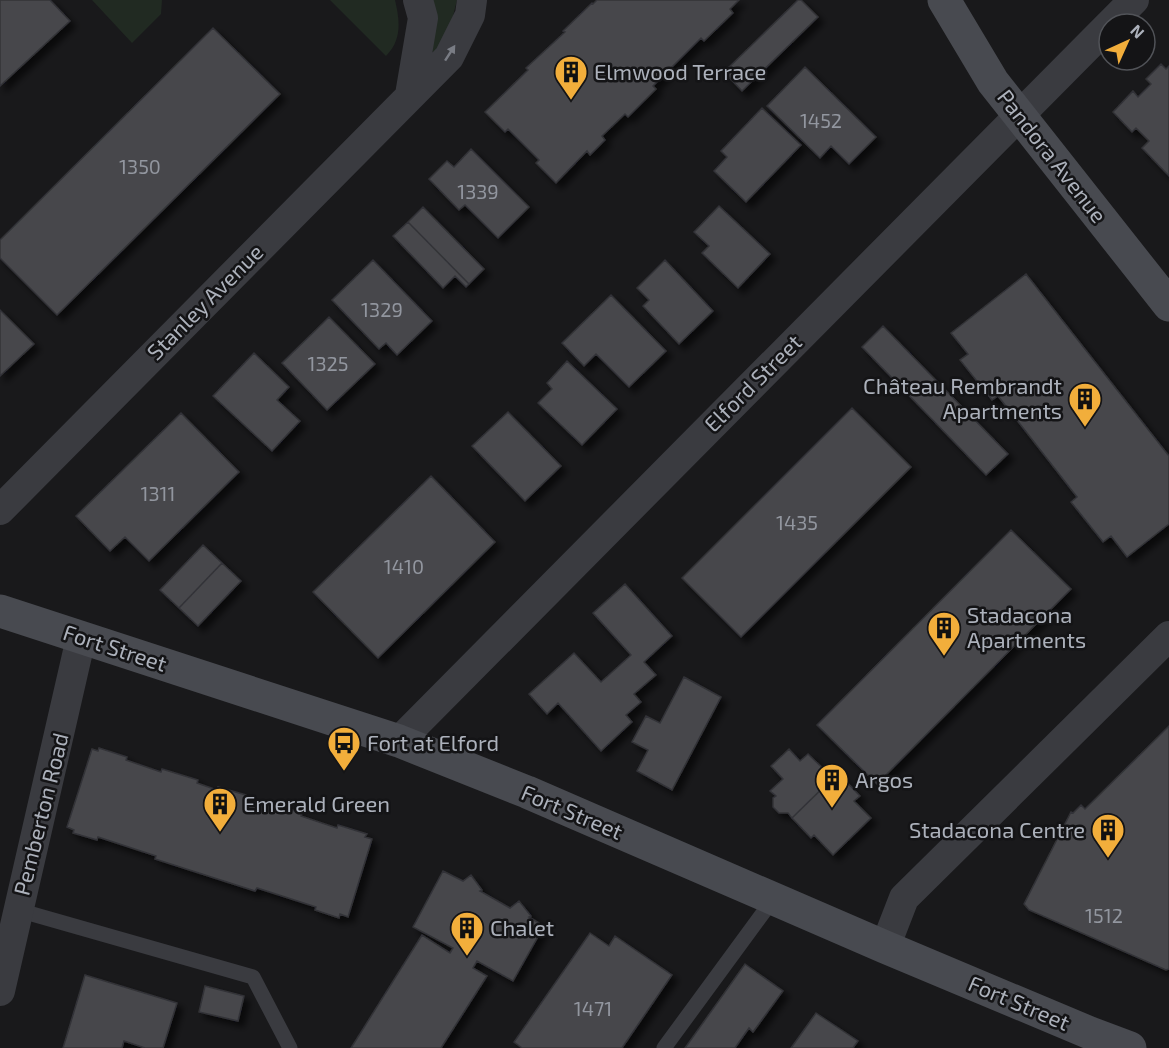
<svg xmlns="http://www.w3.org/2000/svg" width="1169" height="1048" font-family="'Exo 2',sans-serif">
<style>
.green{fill:#212a22}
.building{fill:#46474b;stroke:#333337;stroke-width:1.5;filter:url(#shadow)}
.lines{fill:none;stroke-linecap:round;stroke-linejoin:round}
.lane{stroke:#3a3b40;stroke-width:15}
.street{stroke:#3a3b40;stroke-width:30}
.secondary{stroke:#484a50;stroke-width:33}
.oneway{fill:#797c84}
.labels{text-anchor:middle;stroke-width:5;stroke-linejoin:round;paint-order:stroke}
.number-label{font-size:20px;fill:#92969f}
.poi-label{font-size:22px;fill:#acb1bb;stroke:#141416;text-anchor:start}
.street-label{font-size:22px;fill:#acb1bb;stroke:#141416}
</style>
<defs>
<filter id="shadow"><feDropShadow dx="5.5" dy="5.5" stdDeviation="3" flood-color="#0009"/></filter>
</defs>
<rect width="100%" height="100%" fill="#19191b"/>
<path class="green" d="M92,0H162L161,14L132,43Z
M330,0H395C400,21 402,40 386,56Z
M430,0H457L452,20L437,50L433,52L431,51Z"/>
<path class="building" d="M0,0H50L70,21L0,86Z
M597,0H739L730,9L733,13L704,41L701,38L653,86L656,89L628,117L625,114L602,136L605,140L590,155L587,151L556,183L536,163L539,160L508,129L505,132L485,112L528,70L526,68L565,32L563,31L592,3L593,4Z
M798,0H801L818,17L742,91L724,72Z
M213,28L280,94L57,315L0,258V240Z
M1161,64L1166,69L1169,66V176L1142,148L1149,141L1136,128L1132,132L1113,112L1133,91L1138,97L1151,84L1146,79Z
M805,67L876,137L849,164L831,146L820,158L767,106Z
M762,108L801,145L746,202L714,171L727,157L721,151Z
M471,149L529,207L498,238L465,205L459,210L429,179L447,161L454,167Z
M719,206L770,254L738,288L702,253L709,246L694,232Z
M423,207L484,269L469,284L408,222Z
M408,222L469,284L466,287L455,276L443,288L393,236Z
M373,260L432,321L397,355L386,343L379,349L332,300Z
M665,260L713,311L679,344L643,306L649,300L637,288Z
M1026,274L1169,456V524L1127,557L1111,536L1103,542L1071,502L1077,497L998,396L992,400L960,360L968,354L951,333Z
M611,295L666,351L629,387L596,354L584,366L562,343Z
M0,310L34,344L0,376Z
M329,317L375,364L327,410L282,363Z
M883,326L1008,454L986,475L862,347Z
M254,353L289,387L277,400L300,421L272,451L213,396Z
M567,361L617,409L582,445L538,403L552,389L547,383Z
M852,408L911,467L741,637L682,578Z
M508,412L561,466L525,501L472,446Z
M181,413L239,472L149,561L125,537L110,551L76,516Z
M431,476L495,542L378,658L313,592Z
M1011,530L1071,589L877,784L817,725Z
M203,545L222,563L179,608L160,590Z
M222,563L241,581L198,626L179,608Z
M625,584L672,636L644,662L656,675L634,694L641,702L626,715L632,722L601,751L558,703L547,714L529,694L574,653L601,682L631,655L593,613Z
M684,677L721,697L672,790L637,771L648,750L632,742L646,716L660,723Z
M1169,726V969L1166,970L1029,910L1024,904L1071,812L1073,813L1081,805L1085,809Z
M99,748L127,757L126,760L161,772L162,769L198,780L197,783L217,790L218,787L246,795L245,798L265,805L266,802L302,813L301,816L337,828L338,825L367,834L365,837L372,839L348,917L340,914L339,918L315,910L316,907L257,888L255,891L155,859L156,856L98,837L97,840L73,833L74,830L67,827L92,749L98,751Z
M789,749L800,761L808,754L833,778L792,818L788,813H779L773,807V798L776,796L770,791L783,779L771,766Z
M838,773L860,796L854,801L871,818L833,855L814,835L811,838L792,818Z
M443,871L463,881L471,875L482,890L480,891L510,908L519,901L531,916L529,917L544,926L513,981L477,961L473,968L487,976L441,1048H351L422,935L450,953L453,948L413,927Z
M590,933L609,946L615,936L672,975L622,1048H522L514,1042Z
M745,964L783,991L753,1032L749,1028L735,1048H685Z
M85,975L177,1003L163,1048H145L124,1041L122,1048H63Z
M205,986L244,996L238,1021L199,1012Z
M816,1013L858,1041L853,1048H791Z"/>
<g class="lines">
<path class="lane" d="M18,910L253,977L290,1048
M664,1048L774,898"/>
<path class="street" d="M1110,24L1134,0
M410,95L423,18L418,0
M0,510L449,57L470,15L472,0
M399,741L1109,25
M885,947L904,898L1169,636
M0,991L81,638"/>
<path class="secondary" d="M944,0L993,82L1169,305
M0,611L399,741L527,792L885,947L1090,1033L1130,1048"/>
</g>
<defs><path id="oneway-solid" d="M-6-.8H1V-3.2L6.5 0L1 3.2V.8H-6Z" transform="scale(1.5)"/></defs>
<use class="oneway" href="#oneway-solid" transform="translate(450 53) rotate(-57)"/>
<defs>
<g id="building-pin" transform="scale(1.725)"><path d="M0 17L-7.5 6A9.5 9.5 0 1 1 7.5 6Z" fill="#f2ae3b" stroke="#141416"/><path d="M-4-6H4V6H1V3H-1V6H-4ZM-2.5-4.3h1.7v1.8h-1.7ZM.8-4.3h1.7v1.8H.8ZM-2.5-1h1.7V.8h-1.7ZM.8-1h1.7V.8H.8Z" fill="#111"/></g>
<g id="bus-pin" transform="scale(1.725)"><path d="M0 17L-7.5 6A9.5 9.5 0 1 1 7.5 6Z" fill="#f2ae3b" stroke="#141416"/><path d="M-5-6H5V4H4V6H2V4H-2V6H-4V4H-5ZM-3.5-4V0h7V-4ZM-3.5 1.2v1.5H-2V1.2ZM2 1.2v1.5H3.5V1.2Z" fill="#111"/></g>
</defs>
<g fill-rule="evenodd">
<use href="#building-pin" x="571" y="72"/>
<use href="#building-pin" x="1085" y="399"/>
<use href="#building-pin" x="944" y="628"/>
<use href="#bus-pin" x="344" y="743"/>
<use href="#building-pin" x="832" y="780"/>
<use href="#building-pin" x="220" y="804"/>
<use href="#building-pin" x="1108" y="830"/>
<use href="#building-pin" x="467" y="928"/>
</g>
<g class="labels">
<g class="number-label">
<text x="821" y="128">1452</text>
<text x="140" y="174">1350</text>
<text x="478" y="199">1339</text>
<text x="382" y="317">1329</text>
<text x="328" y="371">1325</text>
<text x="158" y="501">1311</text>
<text x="797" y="530">1435</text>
<text x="404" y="574">1410</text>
<text x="1104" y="923">1512</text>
<text x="593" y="1016">1471</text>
</g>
<g class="poi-label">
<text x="594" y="80">Elmwood Terrace</text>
<text x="1062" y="394" text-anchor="end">Château Rembrandt<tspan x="1062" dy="25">Apartments</tspan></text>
<text x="967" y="623">Stadacona<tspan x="967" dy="25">Apartments</tspan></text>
<text x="367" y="751">Fort at Elford</text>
<text x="855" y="788">Argos</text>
<text x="243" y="812">Emerald Green</text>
<text x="1085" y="838" text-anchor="end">Stadacona Centre</text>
<text x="490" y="936">Chalet</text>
</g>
<g class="street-label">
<text transform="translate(1052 156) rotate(52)" y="8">Pandora Avenue</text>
<text transform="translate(205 302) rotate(-45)" y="8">Stanley Avenue</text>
<text transform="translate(753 383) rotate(-45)" y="8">Elford Street</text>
<text transform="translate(115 648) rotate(18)" y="8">Fort Street</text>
<text transform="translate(572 812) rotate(23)" y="8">Fort Street</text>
<text transform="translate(41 814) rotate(-76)" y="8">Pemberton Road</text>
<text transform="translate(1019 1003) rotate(23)" y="8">Fort Street</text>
</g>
</g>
<g transform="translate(1127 42) rotate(45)"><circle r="28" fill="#141416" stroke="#515358" stroke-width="1.5"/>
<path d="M0-4.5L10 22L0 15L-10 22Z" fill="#f2ae3b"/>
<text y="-9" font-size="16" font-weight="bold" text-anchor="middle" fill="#acb1bb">N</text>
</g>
</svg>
